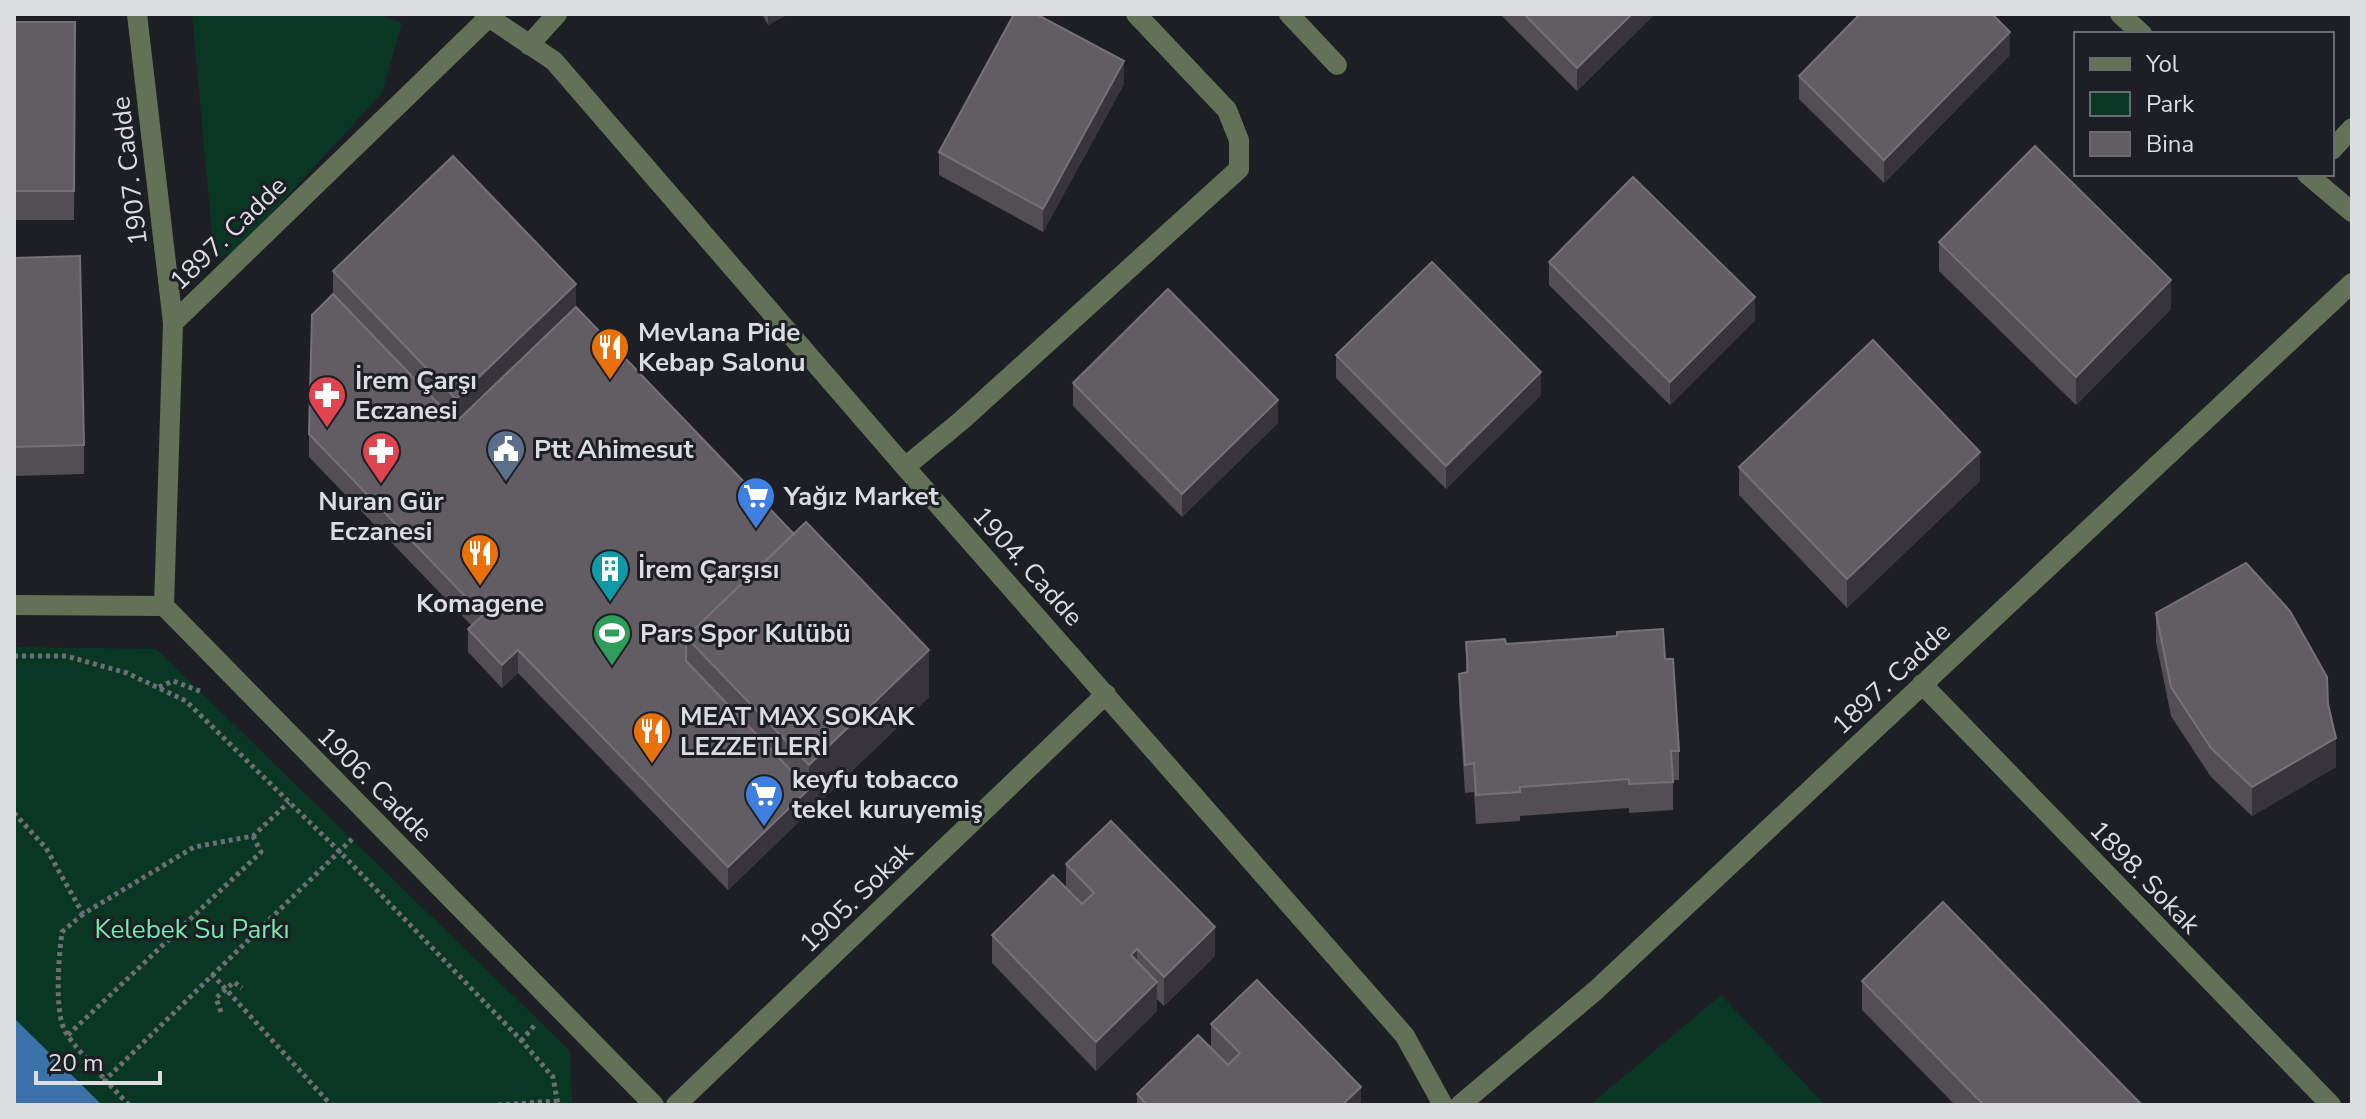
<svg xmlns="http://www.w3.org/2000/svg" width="2366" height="1119" viewBox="0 0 2366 1119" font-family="'Nunito Sans',sans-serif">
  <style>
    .green { fill: #0a3723 }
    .water { fill: #3a71a8 }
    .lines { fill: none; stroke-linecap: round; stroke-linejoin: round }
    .path { stroke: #6d6f74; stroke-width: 5; stroke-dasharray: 4 4; stroke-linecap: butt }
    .minor { stroke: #637256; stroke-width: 20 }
    .wall { fill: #534e54 }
    .shaded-wall { fill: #37353b }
    .building { fill: #625d63; stroke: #757177; stroke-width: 2 }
    .labels { text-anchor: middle; stroke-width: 6; stroke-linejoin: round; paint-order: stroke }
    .street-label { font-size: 26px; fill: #dcdde1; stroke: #1d1f25 }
    .poi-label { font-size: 26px; font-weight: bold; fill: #dcdde1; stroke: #1d1f25; text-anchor: start }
    .park-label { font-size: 26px; fill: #77eab1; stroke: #1d1f25 }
  </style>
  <rect width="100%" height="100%" fill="#1d1f25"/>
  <path class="green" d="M192,14H380L402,23L382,93L235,253L214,258Z
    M14,647L156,649L570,1051L572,1105H14Z
    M1721,995L1825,1105H1590Z"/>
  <path class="water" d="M14,1018L102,1105H14Z"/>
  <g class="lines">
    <path class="path" d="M14,656H66L127,673L186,701L339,851L519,1038L553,1077L558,1105
      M159,687L173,681L202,692
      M14,813L46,848L83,914L194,847L253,836L289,802
      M83,914L62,932C59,955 54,1011 65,1031C75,1048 92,1064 105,1080
      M212,974L331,1105
      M221,1012L216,998L234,982L242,988
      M68,1035L261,852L253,836
      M521,1041L535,1025
      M129,1105L105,1080L352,839
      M498,1105L558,1101"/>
    <path class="minor" d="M137,14L173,323
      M484,14L554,61L905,467L1405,1036L1443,1105
      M1289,14L1337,65
      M2120,14L2142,34
      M529,45L557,14
      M2332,150L2352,128
      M2307,174L2352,212
      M905,467L961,421L1239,169V140L1227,110L1136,14
      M14,605L164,606L654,1105
      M164,606L173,323L489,17
      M1922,684L2331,1105
      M676,1105L1106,694
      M1460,1105L1595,991L2352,283"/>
  </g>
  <path class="wall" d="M762,14H789L768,25Z
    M1500,14H1655L1577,91Z
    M14,22H75L74,220H14Z
    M2010,55L1884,183L1799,99V76Z
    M1124,84L1043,232L939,175V152Z
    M1939,242L2171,309L2076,405L1939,271Z
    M14,258L84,445V474L14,476Z
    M1549,262L1755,320L1670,405L1549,285Z
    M333,271L576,307L929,697L728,890L518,673L502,688L468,652V629L472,626L309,457V434L333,294Z
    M1336,355L1541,395L1446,489L1336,378Z
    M1073,383L1278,423L1182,517L1073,406Z
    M1739,467L1980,481L1847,608L1739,495Z
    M2156,613L2328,704L2336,767L2252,816L2211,777L2171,716L2156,642Z
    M1466,642L1506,644L1665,659L1679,751V780H1673V810L1629,813V808L1520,816V821L1476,824L1474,792L1465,793L1459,702V674L1466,673Z
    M1066,864L1215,956L1164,1006L1157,999V1011L1096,1071L992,963V935L1066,888Z
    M1862,981L2142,1105H1955L1862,1010Z
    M1211,1024L1361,1105H1137V1094L1211,1048Z"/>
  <path class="shaded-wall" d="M768,14H789L768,25Z
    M1632,14H1655L1577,91V68Z
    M2010,32V55L1884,183V160Z
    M1124,61V84L1043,232V209Z
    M2171,280V309L2076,405V377Z
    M576,284V330L456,445V399Z
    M1755,297V320L1670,405V382Z
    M1541,372V395L1446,489V466Z
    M1278,400V423L1182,517V494Z
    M1980,452V481L1847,608V579Z
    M518,650V673L502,688V665Z
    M929,650V697L728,890V867L809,789V765Z
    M2336,738V767L2252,816V787Z
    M1215,927V956L1164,1006V977Z
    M1137,949V978L1131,955Z
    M1157,982V1011L1096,1071V1042Z
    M1361,1087V1105H1342Z"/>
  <path class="building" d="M1014,14H1036L1124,61L1043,209L939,152Z
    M1524,14H1632L1577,68Z
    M1860,14H1992L2010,32L1884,160L1799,76Z
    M14,22H75L74,191H14Z
    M2035,146L2171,280L2076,377L1939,242Z
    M453,156L576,284L456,399L333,271Z
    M1633,177L1755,297L1670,382L1549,262Z
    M80,256L84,445L14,447V258Z
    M1432,262L1541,372L1446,466L1336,355Z
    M1168,289L1278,400L1182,494L1073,383Z
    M333,294L456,422L576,307L794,534L686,637V661L809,789L728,867L518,650L502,665L468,629L483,615L309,434L312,315Z
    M1873,340L1980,452L1847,579L1739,467Z
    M806,522L929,650L809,765L686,637Z
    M2246,563L2290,611L2327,677L2328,704L2336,738L2252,787L2211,748L2171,687L2156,613Z
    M1663,629L1665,659H1673L1679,751H1671L1673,782L1629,784V779L1520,787V792L1476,795L1474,763L1465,765L1459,674L1468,672L1466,642L1505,639L1506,644L1617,636V632Z
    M1111,821L1215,927L1164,977L1137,949L1131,955L1157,982L1096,1042L992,935L1053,875L1082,904L1094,893L1066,864Z
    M1943,902L2142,1105H1984L1862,981Z
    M1257,980L1361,1087L1342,1105H1147L1137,1094L1198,1035L1228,1065L1240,1053L1211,1024Z"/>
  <defs>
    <g id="restaurant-pin" transform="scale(2)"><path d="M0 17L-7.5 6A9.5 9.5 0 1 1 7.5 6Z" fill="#e8710a" stroke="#1d1f25"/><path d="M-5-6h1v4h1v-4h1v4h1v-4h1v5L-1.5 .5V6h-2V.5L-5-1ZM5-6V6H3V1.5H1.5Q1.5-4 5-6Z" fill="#fff"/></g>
    <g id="pharmacy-pin" transform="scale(2)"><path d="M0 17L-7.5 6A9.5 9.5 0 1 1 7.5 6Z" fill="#e0444e" stroke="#1d1f25"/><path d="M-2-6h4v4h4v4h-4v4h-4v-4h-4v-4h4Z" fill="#fff"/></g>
    <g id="civic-pin" transform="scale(2)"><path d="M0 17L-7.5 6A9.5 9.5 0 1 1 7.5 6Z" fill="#5c6f8a" stroke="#1d1f25"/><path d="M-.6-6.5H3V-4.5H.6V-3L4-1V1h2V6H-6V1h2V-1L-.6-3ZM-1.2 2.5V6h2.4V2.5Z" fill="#fff"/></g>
    <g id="supermarket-pin" transform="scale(2)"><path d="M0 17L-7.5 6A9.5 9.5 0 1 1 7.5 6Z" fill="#3f7fe0" stroke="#1d1f25"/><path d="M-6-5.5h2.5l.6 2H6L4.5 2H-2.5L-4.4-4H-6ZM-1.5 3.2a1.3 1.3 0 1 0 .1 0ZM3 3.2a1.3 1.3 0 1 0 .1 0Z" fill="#fff"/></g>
    <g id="building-pin" transform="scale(2)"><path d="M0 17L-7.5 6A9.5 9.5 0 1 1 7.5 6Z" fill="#0f9aa8" stroke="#1d1f25"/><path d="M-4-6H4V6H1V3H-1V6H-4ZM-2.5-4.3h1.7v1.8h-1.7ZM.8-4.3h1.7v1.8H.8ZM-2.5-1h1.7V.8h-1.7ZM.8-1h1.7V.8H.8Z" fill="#fff"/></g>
    <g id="stadium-pin" transform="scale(2)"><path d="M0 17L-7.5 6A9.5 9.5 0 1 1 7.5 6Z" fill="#2e9e5b" stroke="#1d1f25"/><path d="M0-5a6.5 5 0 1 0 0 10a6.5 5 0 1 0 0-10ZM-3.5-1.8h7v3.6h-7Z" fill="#fff"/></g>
  </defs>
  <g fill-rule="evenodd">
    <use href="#restaurant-pin" x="610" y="347"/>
    <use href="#pharmacy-pin" x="327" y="395"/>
    <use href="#civic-pin" x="506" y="449"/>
    <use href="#pharmacy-pin" x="381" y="451"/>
    <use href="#supermarket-pin" x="756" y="496"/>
    <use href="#restaurant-pin" x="480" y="553"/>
    <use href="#building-pin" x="610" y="569"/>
    <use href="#stadium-pin" x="612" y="633"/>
    <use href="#restaurant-pin" x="652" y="731"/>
    <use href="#supermarket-pin" x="764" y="794"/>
  </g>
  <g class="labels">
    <g class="street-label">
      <text transform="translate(129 171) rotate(-97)" y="9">1907. Cadde</text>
      <text transform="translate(228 233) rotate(-44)" y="9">1897. Cadde</text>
      <text transform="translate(1028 566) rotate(48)" y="9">1904. Cadde</text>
      <text transform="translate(1891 678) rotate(-43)" y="9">1897. Cadde</text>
      <text transform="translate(375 784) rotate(45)" y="9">1906. Cadde</text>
      <text transform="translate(2145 877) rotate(46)" y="9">1898. Sokak</text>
      <text transform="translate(856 897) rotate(-44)" y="9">1905. Sokak</text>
    </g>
    <g class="poi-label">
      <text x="638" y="341">Mevlana Pide<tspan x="638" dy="30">Kebap Salonu</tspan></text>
      <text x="355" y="389">İrem Çarşı<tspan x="355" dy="30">Eczanesi</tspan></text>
      <text x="534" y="458">Ptt Ahimesut</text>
      <text x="784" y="505">Yağız Market</text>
      <text x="381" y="510" text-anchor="middle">Nuran Gür<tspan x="381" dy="30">Eczanesi</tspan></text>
      <text x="638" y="578">İrem Çarşısı</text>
      <text x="480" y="612" text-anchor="middle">Komagene</text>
      <text x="640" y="642">Pars Spor Kulübü</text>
      <text x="680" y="725">MEAT MAX SOKAK<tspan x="680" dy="30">LEZZETLERİ</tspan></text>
      <text x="792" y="788">keyfu tobacco<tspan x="792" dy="30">tekel kuruyemiş</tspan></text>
    </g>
    <g class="park-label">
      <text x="192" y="938">Kelebek Su Parkı</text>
    </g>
  </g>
  <rect width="2366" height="1119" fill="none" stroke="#dcdde1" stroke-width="32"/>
  <rect x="2074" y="32" width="260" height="144" fill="#1d1f25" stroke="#696b70" stroke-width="2"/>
  <rect x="2090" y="58" width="40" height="12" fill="#637256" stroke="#696b70" stroke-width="2"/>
  <text x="2146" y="72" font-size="24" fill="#dcdde1">Yol</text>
  <rect x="2090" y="92" width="40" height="24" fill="#0a3723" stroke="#696b70" stroke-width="2"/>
  <text x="2146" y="112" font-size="24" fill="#dcdde1">Park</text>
  <rect x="2090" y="132" width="40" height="24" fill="#625d63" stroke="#696b70" stroke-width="2"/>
  <text x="2146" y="152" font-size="24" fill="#dcdde1">Bina</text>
  <path d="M36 1071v12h124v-12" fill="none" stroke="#dcdde1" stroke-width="4"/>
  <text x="48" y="1071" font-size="24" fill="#dcdde1" stroke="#1d1f25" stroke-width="6" paint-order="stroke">20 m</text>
</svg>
